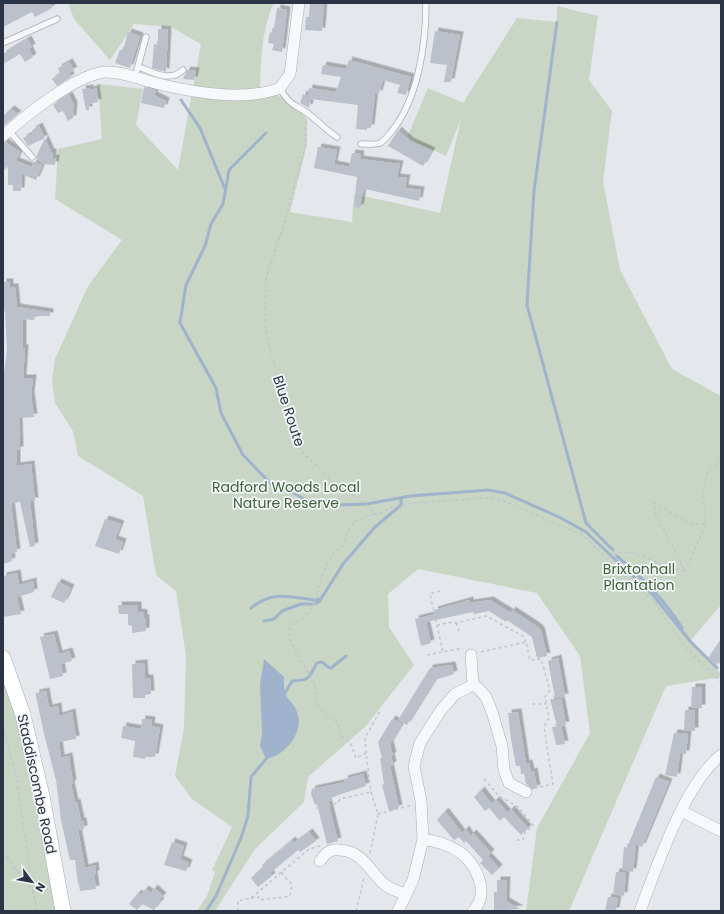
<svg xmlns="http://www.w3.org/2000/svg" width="724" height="914" viewBox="0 0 724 914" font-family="Poppins,sans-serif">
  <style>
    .green { fill: #c9d6c5 }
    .water { fill: #9fb4cc }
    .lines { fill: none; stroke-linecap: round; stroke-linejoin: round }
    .stream { stroke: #9fb4cc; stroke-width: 3 }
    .building { fill: #bbc0ca; filter: url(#shadow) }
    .lane-casing { stroke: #a9aeb7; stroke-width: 7 }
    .street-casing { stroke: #a9aeb7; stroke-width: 12 }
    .secondary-casing { stroke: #a9aeb7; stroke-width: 16 }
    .path { stroke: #c2c5cb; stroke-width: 1.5; stroke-dasharray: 3 3; stroke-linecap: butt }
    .lane { stroke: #f7f8fa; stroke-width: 5.5 }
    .street { stroke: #f7f8fa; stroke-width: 11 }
    .secondary { stroke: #fff; stroke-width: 15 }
    .labels { text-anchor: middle; stroke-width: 3.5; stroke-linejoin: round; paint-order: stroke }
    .street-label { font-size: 14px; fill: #2b3445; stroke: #f4f6f9 }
    .park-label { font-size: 14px; fill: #3f6138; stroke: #f4f6f9 }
  </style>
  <defs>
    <filter id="shadow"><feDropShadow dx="3.5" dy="-3.5" stdDeviation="0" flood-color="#0004"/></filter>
  </defs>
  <rect width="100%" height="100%" fill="#e4e7ec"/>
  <path class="green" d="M68,3H274C261,30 261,62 260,91L286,98L297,106L307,119V145L290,212L352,222L354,194L440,213L461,119L446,156L412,140L408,135L428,88L464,103L466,98L517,18L557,22V6L598,16L589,80L612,111L603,181L620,270L672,369L721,396V605L690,641L721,674V677L666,686L569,911H526L537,828L590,733L580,656L537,593L418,569L388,594L389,627L414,665L366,726L308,777L304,802L255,849L215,911H197L207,896L215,872L212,870L232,827L192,799L175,776L184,728L186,656L176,591L156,575L143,496L78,456L73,431L55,403L52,380L55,359L88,286L122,240L55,199L58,149L102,139L98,84L143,89L136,125L178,170L201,44L171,27L134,24L110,60L74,19Z
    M3,645L58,911H3Z"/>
  <path class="water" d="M264,659L284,677C284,682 284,689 285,693C288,700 295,705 297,712C305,732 285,756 266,759L260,746L262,734L260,685Z"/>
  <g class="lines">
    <path class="stream" d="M557,22L534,191L527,305L586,523L613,550
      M181,100L200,128L225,189
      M266,133L229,170L223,204L211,224L205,246L186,285L180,323L216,388L221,413L243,455L275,488H285L311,503L332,501L338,505L367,504L410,496L488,490L505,493L561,518L586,532L653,595L690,641
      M617,556C642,578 664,599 682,628
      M251,608C273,590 289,597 315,600L321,599
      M264,621L274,619L282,611L301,604H314L319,602L343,564L375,527L401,505V498
      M689,640L717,668
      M285,693L292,681C311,680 308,678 317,663L322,662L328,667L331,668L346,656
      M206,911L216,896L241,838L248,816L251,777L266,759"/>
  </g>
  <path class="building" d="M3,3H50L52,8L35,17L32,12L3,27Z
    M310,3H324L322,31L305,30L306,17H309Z
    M277,8L287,10L282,52L272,50L274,44L268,43L270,32L272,33V28H274Z
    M158,29L168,30L166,72L152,68L154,44L158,45Z
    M435,31L460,35L451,82H444L447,65L430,63Z
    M128,32L140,36L130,68L115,63L120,50L123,51Z
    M28,39L32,47L29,49L33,57L25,62L20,54L3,64V54Z
    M349,60L411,77L406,95L397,93L400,85L383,80L379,94L375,93L371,128H367V130L356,129L358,105L311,99L309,108L300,103L303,94L308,96L309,88L336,92L341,77L321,74L323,65L346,69Z
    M69,62L74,70L69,73L71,77L57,86L52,79L60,73L58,68Z
    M187,70L196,71L194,80L183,79Z
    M144,87L156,90L154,95L166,101L164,108L141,103Z
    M90,88V90L96,88L98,102L89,104V110H86L82,89Z
    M69,95L74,105L73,118L68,121L63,111L58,113L53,105Z
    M11,109L18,114L5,125L3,122V116Z
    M39,126L51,152H53V158H56L55,165L42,164L36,157L45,138L28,146L23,138L34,133L32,130Z
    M398,130L410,141L432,151L423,166L388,146Z
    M5,142L20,152L16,161L32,167L34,161L42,166L36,180L22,174L21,191H13V185H8V165L3,172V143Z
    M318,147L337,150L334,164L349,167L352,153L361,154L360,159L400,164L397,177L407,178L405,188L421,190L419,201L365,189L363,192L360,208L354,207L357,177L314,168Z
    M3,282H10V287H15L17,307L50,312V316H35L34,320L23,319V348H25L23,378H33L31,395L34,417L19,418L20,450H17V466L31,464L35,501H30L35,546L30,547L20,502L11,503L17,552L11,553L12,561L3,564V379L7,351L5,311L3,312Z
    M105,519L121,524L115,539L123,542L119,554L95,546Z
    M17,573L19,585L33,581L34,592L17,597L21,614L3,617V576Z
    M58,582L71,588L64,603L51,597Z
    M470,600V603L490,600L511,613L512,610L535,625L541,630L547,656L537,658L532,637L507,620L506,622L489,611L474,614L473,612L426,622L431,643L421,646L415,619L435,614L434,610Z
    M118,605H138V612L144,613V618H146V631L132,633V626L128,625V614H119Z
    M54,634L59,654L69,651L72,661L61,664L63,676L50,679L40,637Z
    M721,639V664L718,663L716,666L708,658Z
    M558,658L565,697L555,698L548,661Z
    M144,663L145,678H150L151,694H145V698H133L132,664Z
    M452,665L454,674L435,680L407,725L398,720L430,668Z
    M692,687H702V708H691Z
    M46,691L49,708L58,706L59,716L72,712L76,739L59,742L61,758L69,756L73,783L71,784L75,803L77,802L81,821H83L84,829L78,830L85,868L95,865L96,874H94L96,889L80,891L79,884H78L75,860H70L61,820L56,780L45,738L36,697V693Z
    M550,699H561L566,725L557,726Z
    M685,710H695V731H684Z
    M518,712L526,764L529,763L531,772L534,771L537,788L533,789L534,791L526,784L524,774H521L520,766H516L511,739L508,713Z
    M142,719L152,720L151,726L160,728L155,757H145V759L133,757L135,741L121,738L123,726L141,729Z
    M392,719L402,724L390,744L393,756H391L393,765L390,766L399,808L389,811L382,785L384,784L380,758H382L378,742Z
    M561,726L565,744L556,745L552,727Z
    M674,733L688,734L686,754H680L677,777L665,775Z
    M363,774L366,786L332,797V800L328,801L338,841L327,844L317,804L315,805L311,794L312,789L345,782L344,779Z
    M656,777L669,782L642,847L636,844L633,872L622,870L624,847L627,848Z
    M481,790L492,804L496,800L508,813L511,809L528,828L521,835L504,817L500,821L489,808L485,811L474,797Z
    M445,811L462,833L466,829L470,836L473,833L491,853L488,856L499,868L492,875L480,863L483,860L466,841L464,843L459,837L454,840L437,820Z
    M309,832L316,841L300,852L298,850L270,873L272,876L258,887L251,878L263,867L262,865L292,840L294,843Z
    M172,842L184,846L180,859L189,863L186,871L164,865Z
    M616,872L626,873L624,896L613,894Z
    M497,880H507L506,901L520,909L494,911V892H497Z
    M154,888L163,896L159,900L161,901L154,910L142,904L137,910L129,904L138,893L141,895L145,889L151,893Z
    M608,897L618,898L616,911H605Z"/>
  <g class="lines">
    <g class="lane-casing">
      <path id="lane" d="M3,43L57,19
        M139,67C153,72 169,83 183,70
        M137,70L146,37
        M280,88C291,108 295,103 310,115C319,122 327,131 337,137
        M9,131L32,157
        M361,144C367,144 375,145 380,143C384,141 388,136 391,132C418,100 426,44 426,3"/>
    </g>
    <g class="street-casing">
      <path id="street" d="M3,136C25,116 75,75 105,72C122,71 139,79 155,83C191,92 245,102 280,88L290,74L299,3
        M471,655L473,685L478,688L486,697L492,712L502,746L504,770L509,783L526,792
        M681,811L721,831
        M423,839C435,841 447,844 458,851C476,862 491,894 473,911
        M320,861C326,853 329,849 340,850C362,851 369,870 383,883C389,889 397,891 405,894
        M398,911L413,880L423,839L421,801L414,766L420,743L441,710L449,701L455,694L473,685
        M640,911C657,866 684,785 721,755"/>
    </g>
    <g class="secondary-casing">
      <path id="secondary" d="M3,658L23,715L42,796L63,911"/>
    </g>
    <path class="path" d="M306,121L305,147L284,224L266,278L265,325L269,346L300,450L333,482L367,504L374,514H379L391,507L413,503L486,498L500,499L584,536L620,572L654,601L685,647L721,682
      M608,558C625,545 643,557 660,564C668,567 677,569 685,571L656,515L654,503L693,525L706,524L703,492L707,473L721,460
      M685,571L706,524
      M440,591L430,594L443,652
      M456,623L459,631
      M437,625L453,622L456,623L486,616L523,636L526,642
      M481,652L526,642L530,660L541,659L550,690L545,697L549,718L544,727L553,784L535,788
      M427,655L463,648
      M532,704H546
      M3,728L16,775L33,892
      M366,753L365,738L381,709
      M484,779L499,796L518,807L533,825L524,834L523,840H516
      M316,808L338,803L340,799L371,792
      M378,814L409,806L411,809
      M3,852L33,892L38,911
      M370,853L378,814L371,792L366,753L356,758L350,742L342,736L338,723L333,718L328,717L318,705L316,696L315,684L289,639V630L293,623L304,618L314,604L322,575L332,555L344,544L346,533L356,521L374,514
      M251,898L259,897L260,900C271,898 280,898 290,896L292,885L281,872
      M238,911V901L251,898L309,849L320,846
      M356,911L364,878"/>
    <use href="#lane" class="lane"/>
    <use href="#street" class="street"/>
    <use href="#secondary" class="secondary"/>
  </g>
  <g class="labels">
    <g class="street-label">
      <text transform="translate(289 411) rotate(72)" y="5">Blue Route</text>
      <text transform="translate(37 784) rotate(78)" y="5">Staddiscombe Road</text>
    </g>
    <g class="park-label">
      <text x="286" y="492">Radford Woods Local<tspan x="286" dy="16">Nature Reserve</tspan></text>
      <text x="639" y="574">Brixtonhall<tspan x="639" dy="16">Plantation</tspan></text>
    </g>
  </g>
  <rect width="724" height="914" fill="none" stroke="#2b3445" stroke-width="8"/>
  <g transform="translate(32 882) rotate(122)" stroke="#f4f6f9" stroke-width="3" paint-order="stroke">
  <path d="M0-3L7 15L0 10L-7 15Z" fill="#2b3445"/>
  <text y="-6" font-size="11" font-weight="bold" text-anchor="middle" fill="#2b3445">N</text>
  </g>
</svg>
